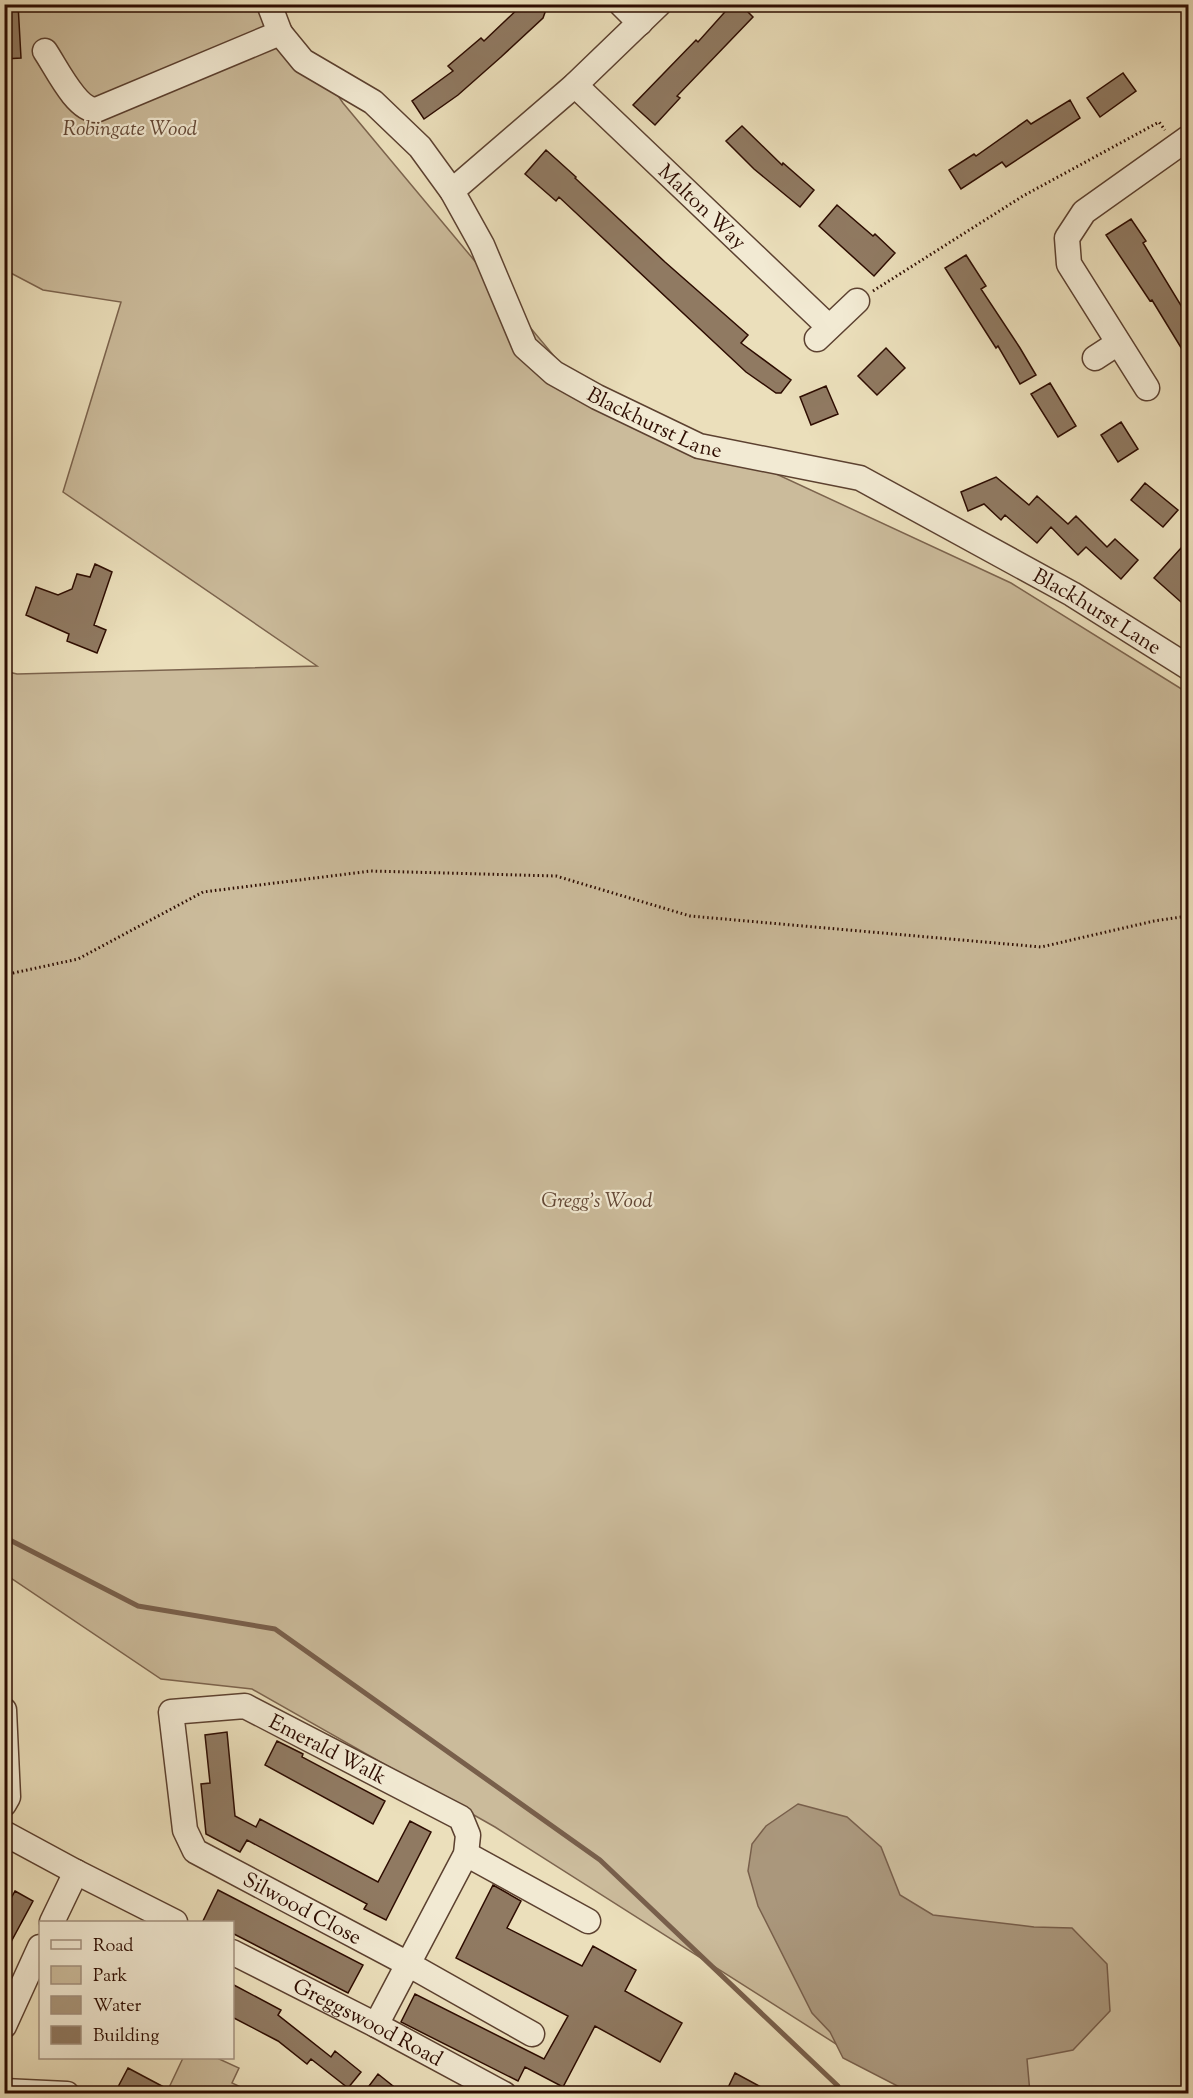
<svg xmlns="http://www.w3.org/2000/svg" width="1193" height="2098" viewBox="0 0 1193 2098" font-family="'Sorts Mill Goudy',serif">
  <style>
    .green { fill: #cbbb9b; stroke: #7c644e; stroke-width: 1.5 }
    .water { fill: #aa977c; stroke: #785f4b; stroke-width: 1.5 }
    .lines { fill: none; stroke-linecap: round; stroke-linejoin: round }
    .stream { stroke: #785f4b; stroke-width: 5 }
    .building { fill: #907a62; stroke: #2d0c01; stroke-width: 1.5 }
    .minor-casing { stroke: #5c4130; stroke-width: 27 }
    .path { stroke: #2d0c01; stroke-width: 3; stroke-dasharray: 1.5 3; stroke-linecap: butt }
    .minor { stroke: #f2ead3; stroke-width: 24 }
    .labels { text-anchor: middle; stroke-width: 4.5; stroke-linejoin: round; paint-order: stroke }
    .park-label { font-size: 21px; font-style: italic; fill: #644937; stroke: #f2ead3 }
    .street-label { font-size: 21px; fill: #2d0c01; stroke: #f2ead3 }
  </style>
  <rect width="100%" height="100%" fill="#ebdfbb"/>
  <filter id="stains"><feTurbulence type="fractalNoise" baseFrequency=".00333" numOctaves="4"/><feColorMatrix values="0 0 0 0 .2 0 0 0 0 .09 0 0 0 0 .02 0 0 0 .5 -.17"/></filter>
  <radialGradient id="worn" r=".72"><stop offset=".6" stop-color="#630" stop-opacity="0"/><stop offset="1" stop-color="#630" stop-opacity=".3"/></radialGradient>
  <path class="green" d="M276,4L343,103L574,380L1011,583L1188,693V2093H913L495,1827L252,1689L161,1679L5,1574L4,671L17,674L317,666L63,492L121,302L43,290L5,270V5Z
    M183,2058H217L239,2068L232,2083L253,2093L166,2094Z"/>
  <path class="water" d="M798,1804L847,1817L881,1847L900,1895L933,1915L1034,1927L1072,1928L1107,1964L1110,2011L1073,2050L1027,2059L1030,2093H911L843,2058L830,2032L812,2013L758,1906L748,1871L752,1844L766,1826Z"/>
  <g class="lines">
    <path class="stream" d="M4,1537L138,1606L275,1629L600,1860L838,2086"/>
  </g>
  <path class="building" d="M4,4H18L21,58L4,59Z
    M523,4H548L543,18L501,57L458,95L424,119L412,101L453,71L448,66L481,38L484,41Z
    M732,4H740L753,17L677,96L680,98L655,125L633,105L696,40L698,42Z
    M1123,73L1136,91L1100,117L1087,98Z
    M1070,100L1080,118L1006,167L1002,162L961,189L949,170L974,154L976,156L1027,120L1031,124Z
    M742,126L782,165L783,163L814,190L800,207L754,169L726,141Z
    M546,150L576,177L575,178L665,262L748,335L741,343L791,380L781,393H776L746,372L559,197L556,201L525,174Z
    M837,205L873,236L875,234L895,253L874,276L819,226Z
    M1131,219L1146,241L1143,243L1188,317V359L1152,300L1150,301L1106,235Z
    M966,255L986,286L981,289L1020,348L1036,375L1020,384L998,346L996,348L945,268Z
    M886,348L905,368L877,395L858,376Z
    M1050,383L1076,426L1058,437L1031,394Z
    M826,386L838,414L811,425L800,397Z
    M1121,422L1138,449L1118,462L1101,435Z
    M996,477L1029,505L1037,496L1068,524L1076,516L1107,547L1115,539L1138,560L1121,579L1086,547L1078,555L1051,527L1037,543L1005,515L1001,520L984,504L968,511L961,492Z
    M1145,483L1178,510L1163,527L1131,500Z
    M1181,548L1188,555V593L1181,602L1154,578Z
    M95,564L112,572L94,625L106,630L97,653L67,641L69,634L26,615L36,587L58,595L72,589L77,574L90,577Z
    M227,1732L235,1816L256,1827L260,1819L378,1882L410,1821L431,1832L386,1920L364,1909L367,1904L247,1840L240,1852L206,1834L201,1784L210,1783L205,1735Z
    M277,1741L303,1754L302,1757L385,1801L373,1824L265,1765Z
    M493,1885L521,1901L507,1928L582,1966L593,1946L636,1970L625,1991L682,2023L660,2062L595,2026L563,2087L525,2067L518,2081L401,2022L415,1994L544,2059L568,2016L456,1958Z
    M218,1890L363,1965L348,1993L232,1933V1923H202Z
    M15,1891L33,1901L4,1955V1911Z
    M232,1984L281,2010L278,2015L331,2057L335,2051L361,2072L348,2088L311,2059L307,2064L278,2041L232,2017Z
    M128,2068L143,2076L177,2094H130L118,2087Z
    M735,2073L774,2094H725Z
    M378,2074L403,2094H363Z"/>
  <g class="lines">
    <g class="minor-casing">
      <g id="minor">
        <path id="s1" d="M269,4L280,33L303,61L373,102L420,147L452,191L482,245L525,347L554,373L597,397L699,446L860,478L1072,594L1188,667"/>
        <path d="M621,4L640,23"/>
        <path d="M45,51C56,67 76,110 96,110L280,33"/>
        <path id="s2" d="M575,85L829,327"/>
        <path d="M452,191L575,85L659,4"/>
        <path d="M817,339L857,301"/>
        <path d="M1095,358L1118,343"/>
        <path d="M1147,388L1069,264L1067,238L1084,212L1188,138"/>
        <path d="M4,1710L8,1797L4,1804"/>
        <path d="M4,1833L76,1872L175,1922"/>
        <path d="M466,1854L588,1921"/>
        <path d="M52,1922L76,1872"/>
        <path id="s3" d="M232,1952L376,2025L504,2094"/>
        <path id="s4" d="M376,2025L466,1854L468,1835L461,1818L245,1706L171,1712L185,1830L195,1851L408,1964L532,2034"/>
        <path d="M4,2026L40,1947"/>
        <path d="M4,2091L67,2094"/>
      </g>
    </g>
    <path class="path" d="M873,291L1023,196L1159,122L1165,130
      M4,975L78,959L203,892L371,871L556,876L690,916L1041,947L1154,921L1188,916"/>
    <use href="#minor" class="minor"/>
  </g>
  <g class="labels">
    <g class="park-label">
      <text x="130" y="135">Robingate Wood</text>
      <text x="597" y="1207">Gregg's Wood</text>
    </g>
    <g class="street-label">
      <text dy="7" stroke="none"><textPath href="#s2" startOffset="176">Malton Way</textPath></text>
      <text dy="7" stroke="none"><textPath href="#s1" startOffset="592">Blackhurst Lane</textPath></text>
      <text dy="7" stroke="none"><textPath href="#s1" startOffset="1078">Blackhurst Lane</textPath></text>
      <text transform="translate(328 1749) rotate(27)" y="7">Emerald Walk</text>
      <text dy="7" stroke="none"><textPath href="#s4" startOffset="812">Silwood Close</textPath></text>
      <text dy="7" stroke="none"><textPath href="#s3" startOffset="153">Greggswood Road</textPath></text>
    </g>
  </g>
  <rect width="1193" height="2098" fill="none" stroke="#ebdfbb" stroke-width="24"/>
  <rect x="6" y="6" width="1181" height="2086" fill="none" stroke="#2d0c01" stroke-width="3"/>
  <rect x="12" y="12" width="1169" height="2074" fill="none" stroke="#2d0c01" stroke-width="1.5"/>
  <rect x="39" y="1921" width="195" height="138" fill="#f2ead3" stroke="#a3917f" stroke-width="1.5"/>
  <rect x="51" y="1940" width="30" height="9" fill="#f2ead3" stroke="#a3917f" stroke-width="1.5"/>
  <text x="93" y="1951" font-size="18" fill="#2d0c01">Road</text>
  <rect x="51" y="1966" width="30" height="18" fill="#cbbb9b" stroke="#a3917f" stroke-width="1.5"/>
  <text x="93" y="1981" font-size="18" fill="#2d0c01">Park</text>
  <rect x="51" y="1996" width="30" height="18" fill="#aa977c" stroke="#a3917f" stroke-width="1.5"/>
  <text x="93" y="2011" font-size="18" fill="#2d0c01">Water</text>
  <rect x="51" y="2026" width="30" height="18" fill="#907a62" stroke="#a3917f" stroke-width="1.5"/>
  <text x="93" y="2041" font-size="18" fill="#2d0c01">Building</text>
  <rect width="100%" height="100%" filter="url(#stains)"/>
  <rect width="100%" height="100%" fill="url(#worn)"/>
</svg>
